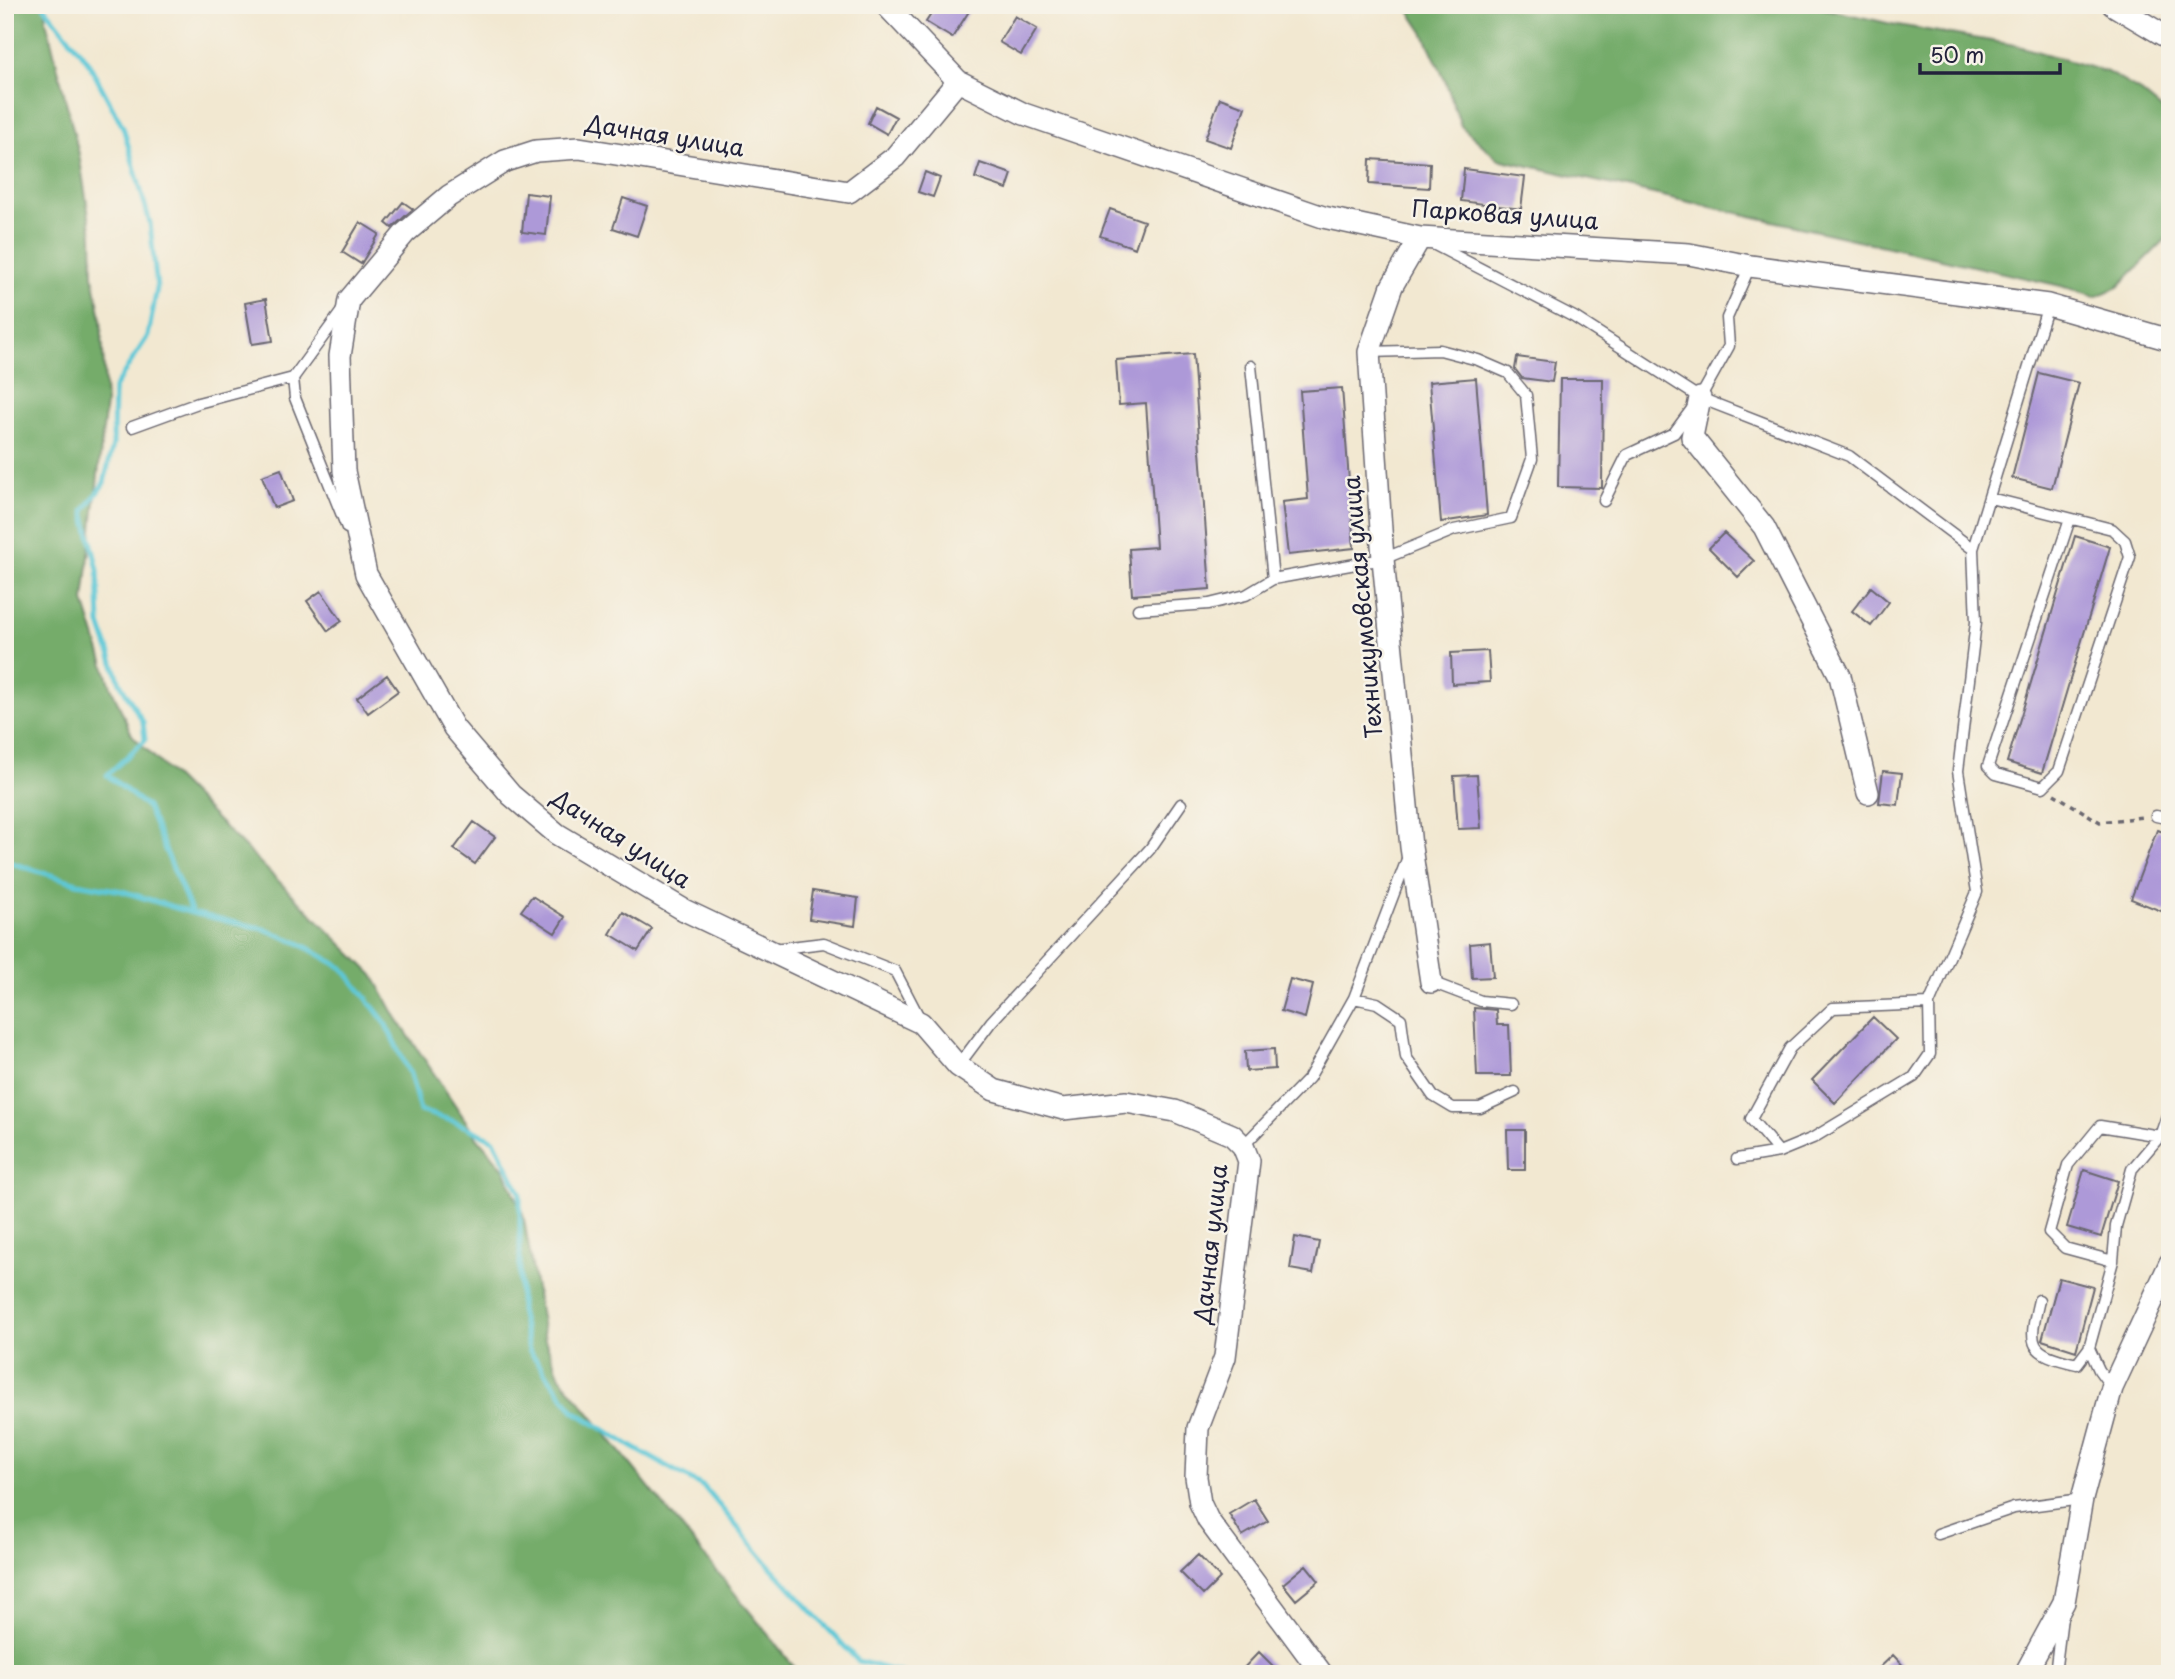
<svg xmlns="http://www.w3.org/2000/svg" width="2175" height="1679" viewBox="0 0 2175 1679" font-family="'Playpen Sans',sans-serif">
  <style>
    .forest { fill: #75ac6a; stroke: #4c6752; stroke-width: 2 }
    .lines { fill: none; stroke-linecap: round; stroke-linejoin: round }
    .stream { stroke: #5dc8d7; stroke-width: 5 }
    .building { fill: #ad99d8 }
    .service-casing { stroke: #6b6770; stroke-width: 13 }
    .minor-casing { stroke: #6b6770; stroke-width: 24 }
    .path { stroke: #6b6770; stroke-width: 3.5; stroke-dasharray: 5 5; stroke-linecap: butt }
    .service { stroke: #fff; stroke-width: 10 }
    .minor { stroke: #fff; stroke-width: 21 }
    .labels { text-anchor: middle; stroke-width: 5; stroke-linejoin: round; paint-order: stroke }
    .street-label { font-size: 23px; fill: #22223b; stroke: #f7f3e8 }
  </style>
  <rect width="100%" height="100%" fill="#f7f3e8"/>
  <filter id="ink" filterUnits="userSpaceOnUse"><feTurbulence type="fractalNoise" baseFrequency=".0143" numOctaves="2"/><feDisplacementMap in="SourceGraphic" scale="14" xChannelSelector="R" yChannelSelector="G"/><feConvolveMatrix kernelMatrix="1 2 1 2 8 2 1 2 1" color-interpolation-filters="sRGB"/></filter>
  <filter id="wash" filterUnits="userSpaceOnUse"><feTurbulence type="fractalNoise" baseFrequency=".00686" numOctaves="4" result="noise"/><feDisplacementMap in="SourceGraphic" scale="28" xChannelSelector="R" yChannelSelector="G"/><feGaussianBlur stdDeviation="1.57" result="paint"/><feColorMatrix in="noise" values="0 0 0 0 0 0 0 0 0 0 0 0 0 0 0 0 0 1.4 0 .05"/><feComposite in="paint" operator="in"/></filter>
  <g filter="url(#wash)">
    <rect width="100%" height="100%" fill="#f2e8d1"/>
    <path class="forest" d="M5,5H46V20L79,154L92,235L93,276L101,318L106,403L84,601L111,687L132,735L373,975L396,1017L476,1136L504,1169L523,1214L545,1340L560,1377L800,1674H5Z
      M1405,5H1809L1892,24L2015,45L2107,72L2140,91L2170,116V235L2118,287L2095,297L2061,286L1498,159L1461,126L1445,80L1423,32Z"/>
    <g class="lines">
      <path class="stream" d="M43,5L88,62L123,127L150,223L157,288L148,336L114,388L113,445L104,483L84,511L98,570L100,624L120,683L143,722L145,740L107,775L147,807L192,913L264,929L299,943L343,968L384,1021L410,1074L420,1111L453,1121L494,1140L520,1192V1310L529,1350L574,1411L634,1448L704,1487L768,1564L858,1661L906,1674
        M5,861L77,883L122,891L192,913"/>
    </g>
    <g id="blocks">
      <path class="building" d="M937,5H973L952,38L926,22Z
        M1015,16L1037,29L1021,55L999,42Z
        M1220,98L1245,107L1231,148L1205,139Z
        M876,106L896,117L887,134L868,123Z
        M1370,159L1430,163L1429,188L1369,184Z
        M980,163L1012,174L1007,189L975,178Z
        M1464,169L1525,177L1521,209L1461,201Z
        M925,172L940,178L933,197L918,192Z
        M526,193L550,196L546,235L522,232Z
        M623,198L647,206L637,236L613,228Z
        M403,202L413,209L392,228L386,223Z
        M1110,209L1144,221L1135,248L1100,236Z
        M360,222L379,234L361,264L342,252Z
        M266,299L273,341L252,344L245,303Z
        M1193,354L1210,589L1132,595L1129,549L1156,547L1146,403L1119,405L1116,360Z
        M1517,357L1555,362L1552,382L1522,378L1515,369Z
        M2039,373L2079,383L2052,488L2012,478Z
        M1476,378L1487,515L1441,522L1429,382Z
        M1560,379H1603L1602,488L1558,487Z
        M1342,388L1354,548L1288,555L1282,502L1308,499L1300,391Z
        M281,469L293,501L274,508L262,476Z
        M1724,533L1754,561L1738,577L1709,548Z
        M2075,536L2110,547L2042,773L2007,762Z
        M1871,587L1889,602L1871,626L1852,611Z
        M321,591L342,621L328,631L307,601Z
        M1488,651L1490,682L1452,684L1451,653Z
        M387,675L398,691L368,713L357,698Z
        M1883,771L1902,773L1898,805L1879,803Z
        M1477,775L1481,828L1458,829L1454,776Z
        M474,822L495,837L475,864L454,849Z
        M2157,830L2170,834V902L2166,913L2131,899Z
        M813,891L858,898L855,926L809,919Z
        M532,896L565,917L555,933L521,911Z
        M623,912L652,929L638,951L610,934Z
        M1490,942L1493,977L1472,978L1470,944Z
        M1290,979L1313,985L1305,1018L1281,1011Z
        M1474,1008L1496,1010L1497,1025H1509L1511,1076H1477Z
        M1873,1017L1896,1039L1835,1103L1812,1080Z
        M1274,1049L1275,1069L1246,1071L1245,1051Z
        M1507,1130H1525V1170H1508Z
        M2084,1170L2118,1181L2101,1237L2067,1227Z
        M1295,1237L1319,1242L1313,1273L1290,1269Z
        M2059,1278L2093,1287L2076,1351L2042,1340Z
        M1254,1499L1268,1521L1242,1536L1229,1514Z
        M1198,1555L1220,1578L1203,1595L1180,1572Z
        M1306,1565L1319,1581L1296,1600L1283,1584Z
        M1259,1652L1281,1674H1238Z
        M1893,1655L1911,1674H1873Z"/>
    </g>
  </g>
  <g filter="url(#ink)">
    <use href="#blocks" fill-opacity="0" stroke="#6b6770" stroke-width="2"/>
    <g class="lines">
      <g class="service-casing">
        <path id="service" d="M1433,244L1574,317L1700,398L1849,456L1973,549
          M344,308L293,378L295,398L347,528
          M1251,366L1273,579
          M132,427L198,403L293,378
          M1990,498L2112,529L2125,541L2130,557L2059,771L2043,787L1996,774L1988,766L2070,519
          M1604,501L1627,455L1674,433L1700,398L1729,346L1727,318L1750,266
          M1138,609L1209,604L1246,595L1273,579L1383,559L1454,530L1511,518L1532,459L1526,395L1508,373L1478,360L1440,350L1369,352
          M2156,816L2170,819
          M773,949L824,943L895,971L921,1021
          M1431,982L1481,1001L1511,1004
          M1354,998L1377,1003L1401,1019L1406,1057L1433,1096L1453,1108H1480L1515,1092
          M958,1066L991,1022L1150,849L1181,804
          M1243,1146L1309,1078L1354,998L1409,854
          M1779,1152L1751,1119L1790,1048L1833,1008L1929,1004
          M1737,1159L1779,1152L1813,1138L1914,1077L1930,1054L1929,1004L1977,892L1958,771L1976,622L1973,549L2048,305
          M2113,1261L2065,1248L2049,1232L2068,1165L2100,1126L2160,1136
          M2039,1300C2028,1346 2028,1353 2077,1364L2089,1348
          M2112,1388L2099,1370L2089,1348L2113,1261L2116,1226L2132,1169L2160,1136L2170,1107
          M1938,1534L2014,1508L2082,1499
          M2055,1674L2062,1617"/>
      </g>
      <g class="minor-casing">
        <path id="minor" d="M886,5L958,81L1024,114L1323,217L1420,238L1689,254L1750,266L2048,305L2170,340
          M2113,5L2170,39
          M958,81L895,157L849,192L579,148L536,151L505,161L449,196L405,233L349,300L340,356L344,471L366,574L454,728L511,795L557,834L684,910L921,1023L958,1066L994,1090L1063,1109L1126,1102L1175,1111L1232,1135L1243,1146L1249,1161L1225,1357L1198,1428L1196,1477L1200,1503L1208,1520L1322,1674
          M1420,238L1392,286L1369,352L1383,559L1411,847L1431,982
          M1700,398L1692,437L1764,527L1840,676L1868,793
          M2025,1674L2064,1602L2082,1499L2112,1388L2170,1263"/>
      </g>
      <path class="path" d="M2054,794L2100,822L2143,817"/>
      <use href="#service" class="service"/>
      <use href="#minor" class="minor"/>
    </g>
  </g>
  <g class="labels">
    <g class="street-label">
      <text transform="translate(665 136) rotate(9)" y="8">Дачная улица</text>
      <text transform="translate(1505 215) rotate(4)" y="8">Парковая улица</text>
      <text transform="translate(1363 607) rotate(-95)" y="8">Техникумовская улица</text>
      <text transform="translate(621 839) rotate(33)" y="8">Дачная улица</text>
      <text transform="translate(1211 1244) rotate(-84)" y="8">Дачная улица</text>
    </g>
  </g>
  <rect width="2175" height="1679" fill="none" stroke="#f7f3e8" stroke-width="28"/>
  <path d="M1920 63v10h140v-10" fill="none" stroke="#22223b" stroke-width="3.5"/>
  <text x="1930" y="63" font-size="21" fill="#22223b" stroke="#f7f3e8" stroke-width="5" paint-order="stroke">50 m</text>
</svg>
